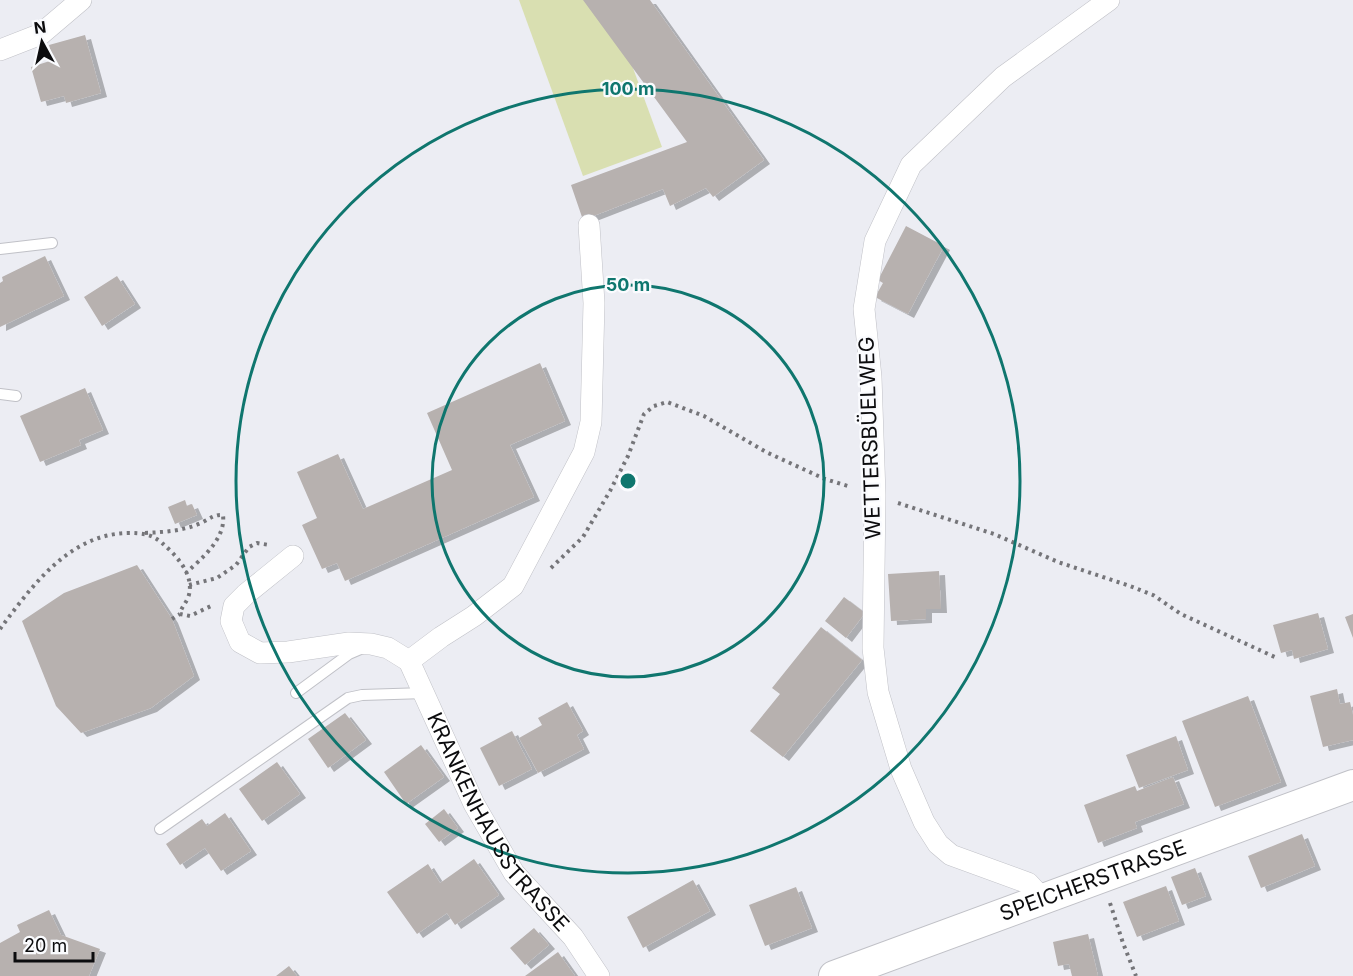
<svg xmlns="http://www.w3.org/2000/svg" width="1353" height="976" viewBox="0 0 1353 976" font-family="Inter,sans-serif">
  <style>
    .green { fill: #d9dfb1 }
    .building { fill: #b7b1af; filter: url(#shadow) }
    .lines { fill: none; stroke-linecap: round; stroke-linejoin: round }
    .lane-casing { stroke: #c0c1c7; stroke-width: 12 }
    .street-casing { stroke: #c0c1c7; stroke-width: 22 }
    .secondary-casing { stroke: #c0c1c7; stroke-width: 32 }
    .path { stroke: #757579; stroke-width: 4; stroke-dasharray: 3 4.5; stroke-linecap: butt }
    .lane { stroke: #fff; stroke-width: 10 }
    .street { stroke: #fff; stroke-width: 21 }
    .secondary { stroke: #fff; stroke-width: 30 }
    .ring { fill: none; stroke: #0f766e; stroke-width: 3 }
    .labels { text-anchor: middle; stroke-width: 4.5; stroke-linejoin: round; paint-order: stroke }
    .street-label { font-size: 21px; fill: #0c0c0e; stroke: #fafbfe }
    .centre { fill: #0f766e; stroke: #fafbfe; stroke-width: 3 }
    .ring-label { font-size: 18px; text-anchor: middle; font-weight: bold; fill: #0f766e; stroke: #fafbfe; stroke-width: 4.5; stroke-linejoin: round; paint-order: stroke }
  </style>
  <defs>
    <filter id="shadow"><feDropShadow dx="6" dy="4" stdDeviation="0" flood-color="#0004"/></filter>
  </defs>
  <rect width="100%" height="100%" fill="#ecedf3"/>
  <path class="green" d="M519,0H608L662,147L583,176Z"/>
  <path class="building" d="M583,0H650L764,160L713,197L706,188L670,206L663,189L583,220L571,185L687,142Z
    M85,35L101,93L66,103L64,96L41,102L31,67L53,60L49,45Z
    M906,226L944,246L908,314L875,297L883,283L878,280Z
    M45,256L64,296L0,327V283L3,281L2,277Z
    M117,276L135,304L102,326L84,297Z
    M540,363L565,421L510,445L534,497L345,581L337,563L322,569L302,525L317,518L297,472L338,454L363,509L452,470L427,413Z
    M85,388L103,430L79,440L81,445L40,462L20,416Z
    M185,500L187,506L192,504L197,515L175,524L168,507Z
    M137,565L172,619L194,676L151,708L81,733L56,706L22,621L64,593Z
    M939,571L941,609H926V619L891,621L888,574Z
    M844,597L865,613L846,638L825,621Z
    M1318,613L1328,649L1294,659L1292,650L1281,653L1273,625Z
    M1353,614V638L1345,617Z
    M821,627L862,660L783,757L750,731L780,694L772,688Z
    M1337,689L1340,704L1350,702L1353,715V740L1323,747L1310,696Z
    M1248,696L1281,782L1215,807L1182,721Z
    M567,702L583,731L577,735L584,749L538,773L519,738L542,725L538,718Z
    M345,713L366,740L328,768L308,739Z
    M512,731L532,769L499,786L480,748Z
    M1176,736L1188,770L1139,788L1126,755Z
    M421,745L444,777L406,804L384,772Z
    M277,762L300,794L262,821L239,789Z
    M1173,777L1184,804L1135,822L1137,828L1098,843L1084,805L1135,786L1137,791Z
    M444,809L458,828L439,842L425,824Z
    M225,813L251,851L221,871L205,848L180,865L166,844L202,819L207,826Z
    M1302,834L1315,866L1261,888L1248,856Z
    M474,859L499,895L455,925L447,913L417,934L387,892L428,864L440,883Z
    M1195,868L1206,896L1182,905L1171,877Z
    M693,880L710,911L643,948L627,917Z
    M1166,886L1179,921L1137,937L1123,902Z
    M796,887L812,928L765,946L749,905Z
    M49,910L61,935L100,949L89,976H0V943L20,932L17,925Z
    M534,928L549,945L525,965L510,948Z
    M1088,934L1098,976H1072L1069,964L1058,966L1053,942Z
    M558,952L575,976H525Z
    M289,966L297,976H276Z"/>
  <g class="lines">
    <g class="lane-casing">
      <path id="lane" d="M0,249L52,243
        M0,394L16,396
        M296,693L349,654L363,648
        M160,829L348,698L362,695L425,693"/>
    </g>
    <g class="street-casing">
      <g id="street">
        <path d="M0,50L41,34L81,0"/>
        <path id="s1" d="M589,225L594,303L591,422L584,452L513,586L474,616L441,637L409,661L474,804L514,873L573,937L599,976"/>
        <path d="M293,556L246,594L234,606L231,621L240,642L260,653L288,652L349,643L371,644L388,648L409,661"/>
        <path d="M1044,900L1028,883L951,855L938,844L924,822L901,769L878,692L873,648L875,495L871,377L864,309L875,241L911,165L1003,77L1109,0"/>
      </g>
    </g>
    <g class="secondary-casing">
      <g id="secondary">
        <path id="s2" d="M834,976L1353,785"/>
      </g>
    </g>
    <path class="path" d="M898,503L994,534L1058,562L1130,586L1153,595L1181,614L1277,658
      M145,533C165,532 183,531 201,523C209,519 215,514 223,515C226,539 201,559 186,573
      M551,568L583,537L610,491L628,456L644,414L654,406L667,402L704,416L766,452L825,479L851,487
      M189,585L217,578L236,565L249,547L257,543L269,545
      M172,619L180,614
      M0,629C32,586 69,534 128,533C142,533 152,534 162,543C177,556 196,576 188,598C185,604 181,608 180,614L190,616L211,606
      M1110,903L1123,943L1136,976"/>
    <use href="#lane" class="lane"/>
    <use href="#street" class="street"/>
    <use href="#secondary" class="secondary"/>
  </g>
  <g class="ring">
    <circle cx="628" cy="481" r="196"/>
    <circle cx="628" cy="481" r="392"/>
  </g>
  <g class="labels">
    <g class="street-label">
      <text transform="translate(870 438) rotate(-92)" y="7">WETTERSBÜELWEG</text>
      <text dy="7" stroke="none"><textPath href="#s1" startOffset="693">KRANKENHAUSSTRASSE</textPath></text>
      <text dy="7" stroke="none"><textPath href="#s2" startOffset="276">SPEICHERSTRASSE</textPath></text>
    </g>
  </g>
  <circle cx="628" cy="481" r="9" class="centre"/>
  <g class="ring-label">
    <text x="628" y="95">100 m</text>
    <text x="628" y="291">50 m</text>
  </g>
  <g transform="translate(42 42) rotate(352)" stroke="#fafbfe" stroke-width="4.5" paint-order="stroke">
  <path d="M0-4.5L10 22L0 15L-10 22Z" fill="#0c0c0e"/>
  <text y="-9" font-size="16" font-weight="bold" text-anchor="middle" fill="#0c0c0e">N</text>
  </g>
  <path d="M15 952v9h78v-9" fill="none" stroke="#0c0c0e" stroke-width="3"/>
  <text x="24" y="952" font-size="18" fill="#0c0c0e" stroke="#fafbfe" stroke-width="4.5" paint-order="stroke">20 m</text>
</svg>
